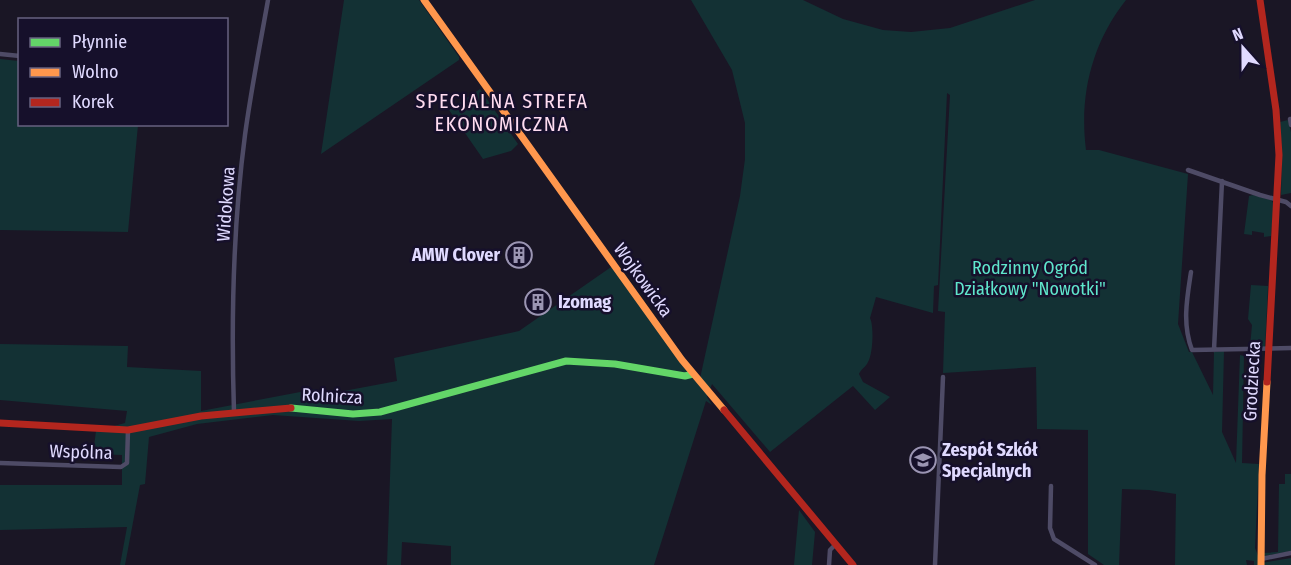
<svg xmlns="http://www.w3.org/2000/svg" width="1291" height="565" viewBox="0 0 1291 565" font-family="'Fira Sans Condensed',sans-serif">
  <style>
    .green { fill: #133134 }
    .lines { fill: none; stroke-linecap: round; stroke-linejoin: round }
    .street { stroke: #4e4b66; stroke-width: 4.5 }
    .fast { stroke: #63d668; stroke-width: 7 }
    .slow { stroke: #ff974d; stroke-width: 7 }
    .jam { stroke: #b3261e; stroke-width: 7 }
    .labels { text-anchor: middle; stroke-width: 5; stroke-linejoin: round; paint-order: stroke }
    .street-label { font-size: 18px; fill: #e0daff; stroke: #16102b }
    .poi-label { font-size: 18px; font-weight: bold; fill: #e0daff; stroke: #16102b; text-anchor: start }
    .park-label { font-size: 18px; fill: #5fe6cc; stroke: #16102b }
    .neighbourhood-label { font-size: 20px; letter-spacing: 1.5px; fill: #ffdcf0; stroke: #16102b }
  </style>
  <rect width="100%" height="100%" fill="#1a1625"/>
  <path class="green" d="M344,0H419L459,57V60L321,154Z
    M691,0H803L843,19L883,30L911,32L950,28L1035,0H1126C1092,43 1079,95 1086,150H1099L1188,174L1178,324L1189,352H1192L1213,395L1214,352L1224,351L1222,432L1236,463L1240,355L1244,356L1242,463L1259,464L1255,548L1261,563L1291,558V565H1254V561L1246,560L1247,565H1175L1176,494L1149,490L1122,489L1119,565H1104L1088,554V430L1037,429L1036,367L943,373L945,312L938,311L950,95L947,93L938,285L934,286L933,313L876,297L870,318C874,326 873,354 868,362C866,367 861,369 859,374L863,382L890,397L875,410L853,386L770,452L712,384L707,397L712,405L706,401L654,565H451V546L402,542L401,565H387L392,419L359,421L273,415L197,424L149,437L145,484L140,485L125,565H120L127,527L0,530V485H122V455L93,454L96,431L125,423L127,411L0,400V344L128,346L127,367L201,371V411L316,389L317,396L397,381L394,358L519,331L614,265L699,383L740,196L745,159V123L732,70Z
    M0,59L19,61L20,124L138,125L128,232L0,230Z
    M480,89L518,144L511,151L483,159L449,110Z
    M1288,120L1291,132V193L1281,195L1282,155L1280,122Z
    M1253,195L1271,200L1274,204L1271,236L1264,237V233L1252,231V235L1244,234L1249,196Z
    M1251,285L1268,286V288L1265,347H1250L1252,325L1248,319Z
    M1285,474H1291V551L1264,556L1263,553L1278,552L1279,484H1285Z
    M799,510L815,532L812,565H794Z"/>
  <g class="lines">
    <path class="street" d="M0,54L20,56
      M1290,119L1291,125
      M1188,170L1260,195L1286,202L1291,206
      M1191,272C1187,298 1182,324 1192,350L1291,348
      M1214,350L1222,181
      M234,412C231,320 233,226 245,135C251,90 260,45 268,0
      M0,463L121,467L127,463L128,430
      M1051,486L1050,528L1054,539L1095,565
      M1261,559L1291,553
      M829,565L830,550L836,544
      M935,565L943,377"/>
    <path class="fast" d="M291,408L353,414L380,412L566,361L615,364L685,376L693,374"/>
    <path class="slow" d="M424,0L682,360L724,410
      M1261,565L1262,475L1267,382"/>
    <path class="jam" d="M1260,0L1276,110L1279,155L1267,382
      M724,410L853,565
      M0,423L128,430L201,416L291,408"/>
  </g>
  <defs>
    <g id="building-ring" transform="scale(1.35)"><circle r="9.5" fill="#16102b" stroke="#9b95b3" stroke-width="1.5"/><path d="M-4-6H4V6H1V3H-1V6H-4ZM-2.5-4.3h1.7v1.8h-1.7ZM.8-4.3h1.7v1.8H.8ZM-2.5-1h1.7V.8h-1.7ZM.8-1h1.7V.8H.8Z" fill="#9b95b3"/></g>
    <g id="school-ring" transform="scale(1.35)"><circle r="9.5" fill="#16102b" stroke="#9b95b3" stroke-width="1.5"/><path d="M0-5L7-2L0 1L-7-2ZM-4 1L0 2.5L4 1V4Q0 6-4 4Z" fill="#9b95b3"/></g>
  </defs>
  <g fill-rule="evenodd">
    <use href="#building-ring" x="519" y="255"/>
    <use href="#building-ring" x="538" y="302"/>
    <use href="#school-ring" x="923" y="460"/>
  </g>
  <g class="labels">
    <g class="street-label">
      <text transform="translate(226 204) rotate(-86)" y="6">Widokowa</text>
      <text transform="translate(643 280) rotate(54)" y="6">Wojkowicka</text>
      <text transform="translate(1252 381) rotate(-87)" y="6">Grodziecka</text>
      <text transform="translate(332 396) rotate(3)" y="6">Rolnicza</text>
      <text transform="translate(81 452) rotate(2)" y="6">Wspólna</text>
    </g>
    <g class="poi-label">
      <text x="500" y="261" text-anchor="end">AMW Clover</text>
      <text x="558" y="308">Izomag</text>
      <text x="942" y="456">Zespół Szkół<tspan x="942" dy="21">Specjalnych</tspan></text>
    </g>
    <g class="park-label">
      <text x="1030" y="274">Rodzinny Ogród<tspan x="1030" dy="21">Działkowy "Nowotki"</tspan></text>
    </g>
    <g class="neighbourhood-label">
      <text x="502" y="108">SPECJALNA STREFA<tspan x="502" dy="23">EKONOMICZNA</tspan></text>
    </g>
  </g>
  <rect x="18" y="18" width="210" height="108" fill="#16102b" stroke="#676180" stroke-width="1.5"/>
  <rect x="30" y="38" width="30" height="9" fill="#63d668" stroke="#676180" stroke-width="1.5"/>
  <text x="72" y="48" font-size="18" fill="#e0daff">Płynnie</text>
  <rect x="30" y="68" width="30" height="9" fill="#ff974d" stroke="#676180" stroke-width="1.5"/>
  <text x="72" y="78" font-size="18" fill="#e0daff">Wolno</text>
  <rect x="30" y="98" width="30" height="9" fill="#b3261e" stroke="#676180" stroke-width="1.5"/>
  <text x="72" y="108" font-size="18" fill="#e0daff">Korek</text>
  <g transform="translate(1243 48) rotate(339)" stroke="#16102b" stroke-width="4.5" paint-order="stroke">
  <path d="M0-4.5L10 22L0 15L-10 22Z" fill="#e0daff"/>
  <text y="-9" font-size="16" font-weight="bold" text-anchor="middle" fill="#e0daff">N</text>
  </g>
</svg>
